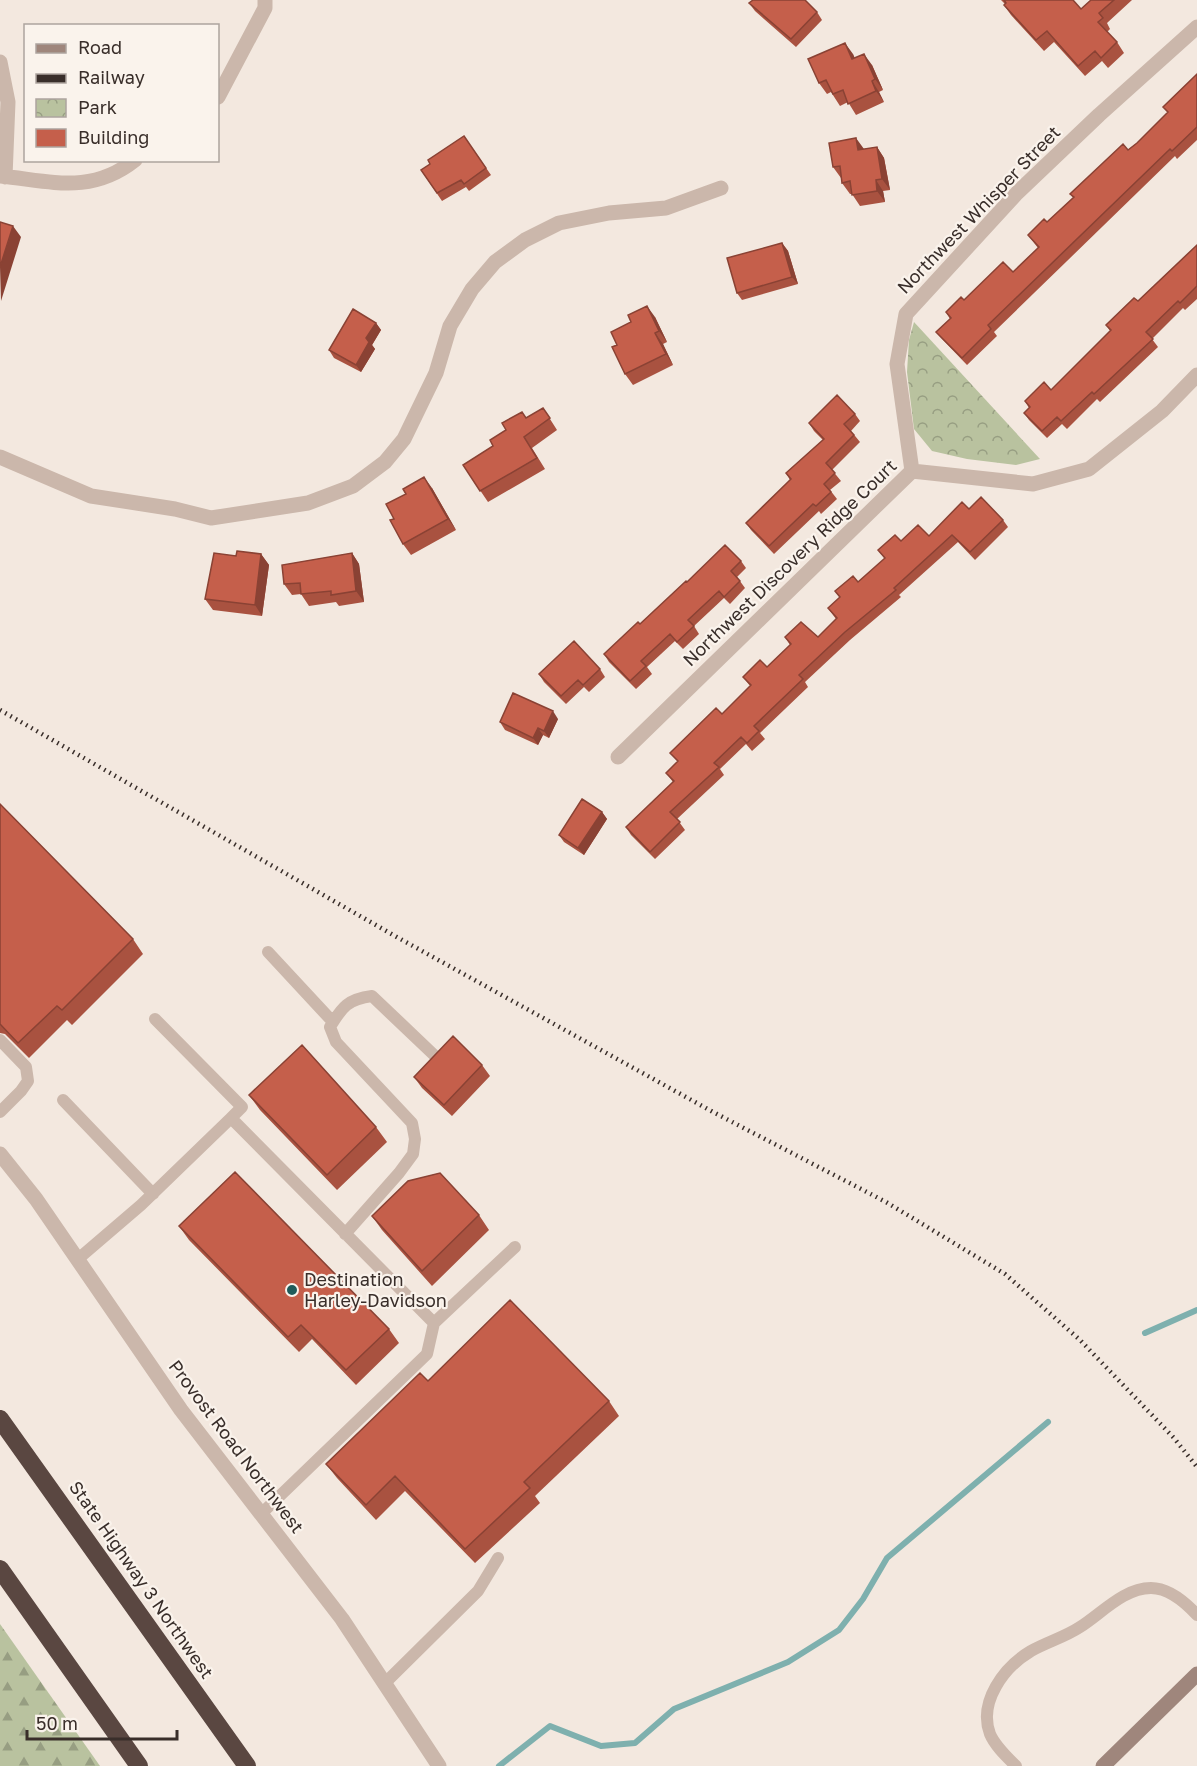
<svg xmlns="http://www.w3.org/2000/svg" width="1197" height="1766" viewBox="0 0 1197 1766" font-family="'Golos Text',sans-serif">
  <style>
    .forest { fill: url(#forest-firs) }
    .park { fill: url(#park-crowns) }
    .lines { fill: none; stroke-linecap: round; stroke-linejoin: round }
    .stream { stroke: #7eb0ae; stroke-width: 6 }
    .service { stroke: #cbb7ab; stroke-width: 12 }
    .minor { stroke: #cbb7ab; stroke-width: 15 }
    .tertiary { stroke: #cbb7ab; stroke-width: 15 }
    .secondary { stroke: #9f867c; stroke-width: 15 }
    .motorway { stroke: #5a4741; stroke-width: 18 }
    .rail { stroke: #392e2a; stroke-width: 4.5; stroke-dasharray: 1.5 4.5; stroke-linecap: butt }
    .wall { fill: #a95240 }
    .shaded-wall { fill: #8a4234 }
    .building { fill: #c55f4b; stroke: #8a4234; stroke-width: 1.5 }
    .poi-dot { fill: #1f5b5a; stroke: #faf3ec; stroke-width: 2 }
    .labels { text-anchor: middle; stroke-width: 4.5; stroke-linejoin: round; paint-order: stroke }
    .street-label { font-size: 18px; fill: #392e2a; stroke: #faf3ec }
    .poi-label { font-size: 18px; fill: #392e2a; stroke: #faf3ec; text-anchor: start }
  </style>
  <defs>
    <pattern id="forest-firs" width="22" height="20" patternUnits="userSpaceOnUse" patternTransform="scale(1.5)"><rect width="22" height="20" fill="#b9c29f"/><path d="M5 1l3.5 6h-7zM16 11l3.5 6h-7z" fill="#979e82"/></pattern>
    <pattern id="park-crowns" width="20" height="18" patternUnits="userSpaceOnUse" patternTransform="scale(1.5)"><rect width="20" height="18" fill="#b9c29f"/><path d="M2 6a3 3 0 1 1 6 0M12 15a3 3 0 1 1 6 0" fill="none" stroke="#979e82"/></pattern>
  </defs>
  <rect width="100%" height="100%" fill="#f3e8df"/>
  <path class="forest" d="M0,1624L100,1766H0Z"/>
  <path class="park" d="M914,322L1040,459L1016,465L967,459L932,451L914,429L907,372L909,340Z"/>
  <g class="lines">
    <path class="stream" d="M1145,1333L1197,1310
      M499,1766L550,1726L601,1746L635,1743L674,1709L788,1662L839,1630L863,1599L887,1558L1048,1422"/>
    <path class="service" d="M268,952L333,1022
      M155,1019L242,1107L231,1118
      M0,1040L26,1067L28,1081L21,1091L0,1112
      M63,1100L153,1194
      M345,1234L399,1173L413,1154L415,1139L412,1123L336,1042L330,1027C342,1007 348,999 372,996L434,1055
      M78,1259L141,1205L231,1118L434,1323
      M261,1514L427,1354L434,1323L515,1247
      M384,1684L478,1591L498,1558
      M1016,1766C1007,1757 995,1746 990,1734C978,1702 1004,1667 1031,1651C1047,1642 1065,1637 1080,1627C1102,1613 1124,1588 1151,1588C1169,1588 1185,1602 1197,1615"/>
    <path class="minor" d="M0,62L8,102L5,177
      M218,97L265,8V0
      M0,176C51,181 91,195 135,160
      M0,457L91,496L175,509L211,518L308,503L353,486L385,462L404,439L436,373L450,326L472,289L495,262L525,240L559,223L609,213L666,208L721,188
      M912,471L897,364L906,314L1017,193L1099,115L1197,27
      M618,757L912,471L1033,484L1089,469L1162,411L1197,375"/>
    <path class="tertiary" d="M0,1154L36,1199L181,1410L342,1619L439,1766"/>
    <path class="secondary" d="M1103,1766L1197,1674"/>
    <path class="motorway" d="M0,1419L247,1766
      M0,1569L139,1766"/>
    <path class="rail" d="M0,710L395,936L713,1112L886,1202L1005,1274L1080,1340L1174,1438L1197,1467"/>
  </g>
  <path class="wall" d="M1001,0H1073L1081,9L1091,0H1132L1107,23L1110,29L1107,32L1117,42L1124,53L1108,68L1102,61L1085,76L1054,42L1044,51L1011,15L1004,5L1005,4Z
    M749,3L817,12L822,20L796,47L755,11Z
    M853,54L854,58L872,65L883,90L879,92L884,102L856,115L848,102L840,106L831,92L827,94L819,83Z
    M1197,74V140L1177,159L1175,156L994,332L997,336L967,365L942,339L936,332L950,319L946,312L964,300L1013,272L1038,248L1028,235L1047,222L1073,198L1070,194L1137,143L1168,113L1163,107Z
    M464,136L491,175L469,191L466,187L442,201L421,170L430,164Z
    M877,147L884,158L890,190L883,191L885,202L860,206L852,194H850L842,183V178H841L833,167L864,149Z
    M782,243L788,251L798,284L742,300L737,293Z
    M1197,245V299L1185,310L1183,308L1152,339L1158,347L1100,402L1097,399L1067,429L1062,424L1047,438L1029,420L1024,413L1029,408L1025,401L1051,390L1110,331L1106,325L1138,301Z
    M655,317L667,342L663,344L673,365L633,385L625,374L617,345Z
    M376,323L381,330L372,345L375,349L361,372L334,358L329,350Z
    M543,408L557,430L532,448L545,469L488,502L463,465L493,446L526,418Z
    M855,414L860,421L851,431L860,442L832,470L841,481L830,490L837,499L821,514L819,511L774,554L751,530L746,523L790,480L786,473L823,440L814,431L809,423Z
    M432,488L456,530L411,555L403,544L394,519Z
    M969,509L1003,520L1008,527L975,560L958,542L899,595L901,597L850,640L805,682L808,687L760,733L765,739L752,751L746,744L720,769L724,775L677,819L685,830L655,859L631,835L626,827L673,782L666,773L678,762L670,753L722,714L750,686L743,677L767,667L790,645L785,637H818L836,619L828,608L840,598L835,591L858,582L885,559L878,550L901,541L929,536Z
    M352,553L359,564L364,602L339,606L336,602L309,606L301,594L292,595L284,584Z
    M261,554L269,565L262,616L213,610L205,599Z
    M741,561L746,568L737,577L745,588L730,604L724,598L694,626L699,634L683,649L675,641L647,667L652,674L636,689L609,662L604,654L640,624L687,582Z
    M600,669L605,677L589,692L584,687L566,704L544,682L539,674Z
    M558,719L549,738L543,735L538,745L505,730L500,722Z
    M0,804L133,939L143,954L72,1025L67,1020L29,1058L5,1034L0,1033Z
    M602,812L607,819L584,855L564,842L559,835Z
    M482,1065L490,1076L452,1116L422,1088L414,1077Z
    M249,1095L376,1127L387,1142L337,1190L260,1110Z
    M479,1215L489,1230L432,1286L382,1230L372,1216Z
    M179,1226L389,1329L399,1343L356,1385L312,1339L299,1352L189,1240Z
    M428,1381L609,1401L619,1416L535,1496L540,1503L475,1563L405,1491L376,1520L337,1478L326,1464Z"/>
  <path class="shaded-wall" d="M845,43L853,54L860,70L852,59Z
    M864,54L872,65L883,90L875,79Z
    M872,81L879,92L884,102L876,91Z
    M856,138L864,149L866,161L858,150Z
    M877,147L884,158L890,190L882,179Z
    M876,180L883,191L885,202L877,191Z
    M13,226L21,237L1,301L0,267Z
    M782,243L788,251L798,284L792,277Z
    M647,306L655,317L667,342L659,331Z
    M376,323L381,330L372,345L375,349L361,372L356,365L366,338Z
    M655,333L663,344L673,365L666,354Z
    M424,477L432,488L456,530L448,519Z
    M352,553L359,564L364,602L356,591Z
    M261,554L269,565L262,616L255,605Z
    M553,711L558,719L549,738L544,731Z
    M538,728L543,735L538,745L533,738Z
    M602,812L607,819L584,855L578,848Z"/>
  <path class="building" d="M753,0H805L817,12L791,39L749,3Z
    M1004,0H1073L1081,9L1091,0H1114L1099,13L1103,18L1098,22L1117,42L1101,58L1095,51L1078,66L1047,31L1036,40L1004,5L1006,3Z
    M845,43L852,59L864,54L875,79L872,81L876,91L848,104L843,90L833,94L826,80L819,83L808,59Z
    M1197,74V127L1172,151L1170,149L988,325L991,329L962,358L936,332L951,318L946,312L961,297L964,300L1003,262L1013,272L1039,247L1028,235L1044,219L1047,222L1074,197L1070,194L1123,144L1128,150L1137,143L1168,112L1163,107Z
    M464,136L486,168L464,184L461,180L437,193L421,170L430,164L428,160Z
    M856,138L858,150L877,147L882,179L876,180L877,191L852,195L850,181L842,183L840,166L833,167L829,143Z
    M0,222L13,226L0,267Z
    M782,243L792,277L737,293L727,258Z
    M1197,245V286L1180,303L1178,301L1146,332L1153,339L1094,394L1092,392L1061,421L1057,417L1042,431L1024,413L1030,407L1025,401L1044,382L1051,390L1111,330L1106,325L1134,298L1138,301Z
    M647,306L659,331L655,333L666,354L625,374L612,347L617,345L611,332L631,322L628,315Z
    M353,309L376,323L366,338L369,342L356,365L329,350Z
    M837,395L855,414L844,424L854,435L826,463L835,473L824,484L831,492L816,506L813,504L769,546L746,523L791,479L786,473L824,439L809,423Z
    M543,408L550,418L524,437L537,458L480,491L463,465L493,446L490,440L506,430L502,423L522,412L526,418Z
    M424,477L448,519L403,544L390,520L394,519L386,504L406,494L403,489Z
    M981,497L1003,520L970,552L952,535L894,588L896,590L845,632L799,675L803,679L754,726L759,731L747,743L741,737L714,763L719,767L670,812L680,822L650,852L626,827L674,781L666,773L678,761L670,753L716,708L722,714L751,685L743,677L760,660L767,667L791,644L785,637L801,622L818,637L837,618L828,608L840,597L835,591L853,576L858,582L885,558L878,550L895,535L901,541L918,525L929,536L962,502L969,509Z
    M725,545L741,561L731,571L740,581L724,597L719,591L688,620L694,626L677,642L670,634L641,661L646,666L630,681L604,654L638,622L640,624L686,581L687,582Z
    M237,551L261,554L255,605L205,599L214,553L236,556Z
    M352,553L356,591L331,595V591L301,594L300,583L284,584L282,565Z
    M574,641L600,669L583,685L578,680L561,696L539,674Z
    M513,693L553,711L544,731L538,728L533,738L500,722Z
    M582,799L602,812L578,848L559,835Z
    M0,804L133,939L62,1010L57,1006L18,1043L0,1024Z
    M453,1036L482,1065L444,1105L414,1077Z
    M302,1045L376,1127L327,1175L249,1095Z
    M235,1172L389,1329L346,1370L301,1325L288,1337L179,1226Z
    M440,1173L479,1215L422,1271L372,1216L408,1181Z
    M510,1300L609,1401L524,1482L530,1488L465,1549L395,1476L366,1505L326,1464L420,1373L428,1381Z"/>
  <circle class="poi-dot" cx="292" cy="1290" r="6"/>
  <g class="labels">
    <g class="street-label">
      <text transform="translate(979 210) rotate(-46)" y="6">Northwest Whisper Street</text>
      <text transform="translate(790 563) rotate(-44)" y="6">Northwest Discovery Ridge Court</text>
      <text transform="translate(236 1447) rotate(53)" y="6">Provost Road Northwest</text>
      <text transform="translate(141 1580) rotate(55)" y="6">State Highway 3 Northwest</text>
    </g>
    <g class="poi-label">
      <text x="304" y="1286">Destination<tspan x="304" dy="21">Harley-Davidson</tspan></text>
    </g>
  </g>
  <rect x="24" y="24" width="195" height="138" fill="#faf3ec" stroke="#ada49e" stroke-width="1.5"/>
  <rect x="36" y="44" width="30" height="9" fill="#9f867c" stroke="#ada49e" stroke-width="1.5"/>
  <text x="78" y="54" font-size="18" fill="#392e2a">Road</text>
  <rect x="36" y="74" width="30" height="9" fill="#392e2a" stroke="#ada49e" stroke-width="1.5"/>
  <text x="78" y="84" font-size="18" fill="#392e2a">Railway</text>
  <rect x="36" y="99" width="30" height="18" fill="url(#park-crowns)" stroke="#ada49e" stroke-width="1.5"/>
  <text x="78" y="114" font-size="18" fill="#392e2a">Park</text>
  <rect x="36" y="129" width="30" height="18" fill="#c55f4b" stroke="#ada49e" stroke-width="1.5"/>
  <text x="78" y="144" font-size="18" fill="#392e2a">Building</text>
  <path d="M27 1730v9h150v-9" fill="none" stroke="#392e2a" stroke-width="3"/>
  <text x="36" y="1730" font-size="18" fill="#392e2a" stroke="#faf3ec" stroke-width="4.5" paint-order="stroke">50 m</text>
</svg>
